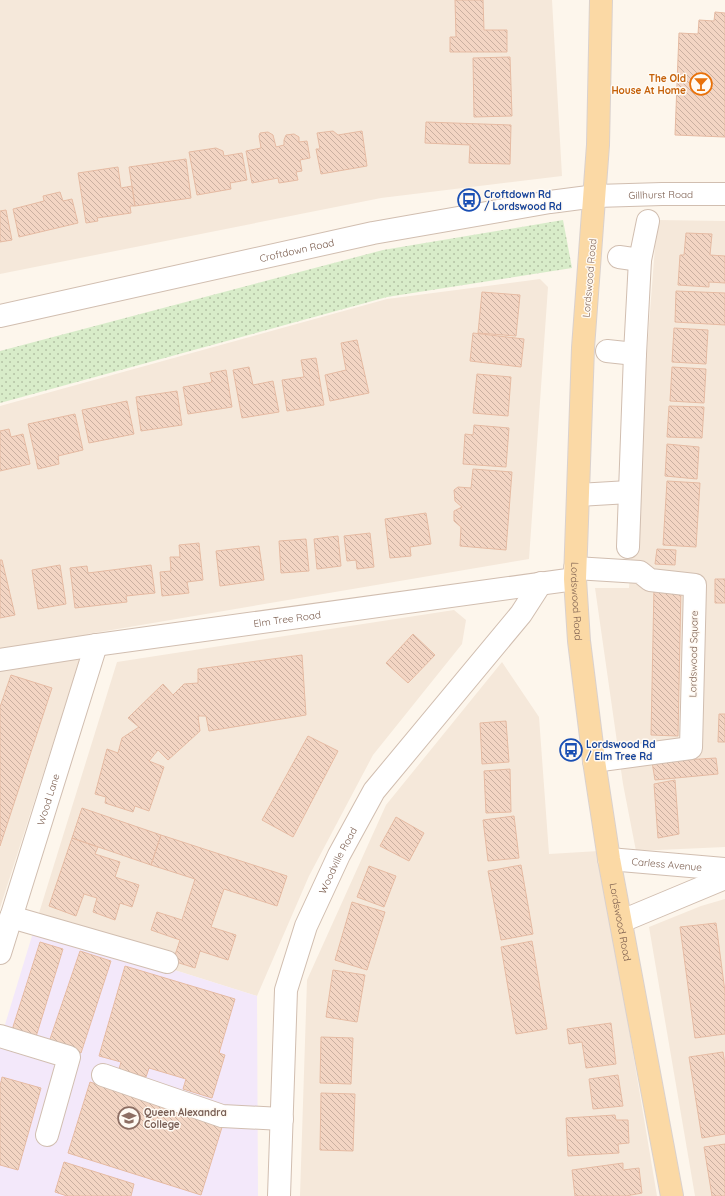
<svg xmlns="http://www.w3.org/2000/svg" width="725" height="1196" viewBox="0 0 725 1196" font-family="Quicksand,sans-serif">
  <style>
    .residential { fill: #f5e8da }
    .education { fill: #f3e8fa }
    .grass { fill: url(#grass-dots) }
    .building { fill: url(#building-back-hatch); stroke: #e6bba3 }
    .lines { fill: none; stroke-linecap: round; stroke-linejoin: round }
    .minor-casing { stroke: #d1beb0; stroke-width: 24 }
    .major-casing { stroke: #dad1cd; stroke-width: 24 }
    .minor { stroke: #fff; stroke-width: 22 }
    .major { stroke: #fbd9a5; stroke-width: 22 }
    .labels { text-anchor: middle; stroke-width: 3; stroke-linejoin: round; paint-order: stroke }
    .food-label { font-size: 10px; font-weight: bold; fill: #c56008; stroke: #fffaf3; text-anchor: end }
    .transit-label { font-size: 10px; font-weight: bold; fill: #164399; stroke: #fffaf3; text-anchor: start }
    .street-label { font-size: 10px; fill: #7a5c4d; stroke: #fffaf3 }
    .education-label { font-size: 10px; font-weight: bold; fill: #785e54; stroke: #fffaf3; text-anchor: start }
  </style>
  <defs>
    <pattern id="grass-dots" width="8" height="8" patternUnits="userSpaceOnUse"><rect width="8" height="8" fill="#d8ecc9"/><path d="M2 2h.1M6 6h.1" fill="none" stroke="#b4c2a5" stroke-width="1.8" stroke-linecap="round"/></pattern>
    <pattern id="building-back-hatch" width="6" height="6" patternUnits="userSpaceOnUse"><rect width="6" height="6" fill="#f3d5c3"/><path d="M-1 5l2 2M0 0l6 6M5-1l2 2" fill="none" stroke="#cab0a1"/></pattern>
  </defs>
  <rect width="100%" height="100%" fill="#fdf6ec"/>
  <path class="residential" d="M0,0H552L562,176L381,198L0,274Z
    M657,220L725,221V847L636,851L623,784L595,588H629Z
    M540,279L548,287L529,559L88,634L0,908V406L387,299Z
    M454,610L466,620L462,644L373,755L309,876L257,996L35,926L117,662Z
    M502,662L539,717L549,854L599,851L657,1196H300L307,980L386,805Z
    M725,899V1196H695L649,927L701,906Z"/>
  <path class="education" d="M35,926L257,996L258,1196H0V1041Z"/>
  <path class="grass" d="M563,220L572,268L387,297L0,403V351L383,250Z"/>
  <path class="building" d="M455,0H483L484,30H507V52H450V37H456Z
    M715,12L725,13V137L675,135L679,33L698,34L699,20L714,21Z
    M510,57L512,116L474,117L473,58Z
    M426,122L511,125L510,164L469,163L470,145L425,143Z
    M333,131L338,135L362,131L367,166L321,174L316,149H320L317,133Z
    M268,132L273,135L276,147L284,145V140L286,135L294,134L299,137V142L307,141L310,158L300,160L302,171L296,172L298,180L279,183L278,178L252,183L246,151L261,148L259,136L260,133Z
    M216,148L223,151L224,156L242,153L247,180L230,183L231,189L197,195L189,152Z
    M186,159L191,198L135,206L129,167Z
    M118,167L121,188L132,186L135,206H130L131,213L97,218L98,221L86,223L78,173Z
    M60,192L63,201L72,199L78,223L19,237L13,209L44,201L43,196Z
    M6,210L12,240L0,242V211Z
    M686,233L712,234L710,255L725,256V283L709,282V287L678,285L680,255H684Z
    M676,291L725,293V325L675,322Z
    M482,292L520,295L516,336L478,333Z
    M674,328L708,330L706,364L672,362Z
    M473,333L524,339L521,367L470,361Z
    M357,340L369,393L330,401L325,375L346,370L341,343Z
    M316,358L324,405L287,411L282,380L304,377L301,360Z
    M249,367L253,385L273,381L279,412L242,418L233,370Z
    M672,367L706,369L704,403L670,401Z
    M226,370L232,407L188,414L183,387L212,382L210,373Z
    M477,374L511,377L508,416L473,413Z
    M177,391L182,425L141,431L136,397Z
    M127,401L134,434L89,443L82,410Z
    M669,406L704,407L702,438L667,437Z
    M75,414L83,450L58,456L59,464L38,469L28,424Z
    M474,425L509,428L506,467L463,464L465,434L473,435Z
    M9,429L11,437L23,434L30,464L0,471V431Z
    M667,444L699,447L697,479L665,476Z
    M473,469L512,472L506,550L460,546L461,527L454,521V511L462,507L455,501L454,490L458,487L471,488Z
    M667,481L700,483L696,547L663,545Z
    M426,513L431,544L410,547L411,556L390,558L385,519Z
    M370,533L374,567L357,569L356,560L347,561L344,536Z
    M338,536L341,566L317,569L314,539Z
    M306,539L309,571L281,573L279,541Z
    M199,543L203,580L187,582L189,593L162,596L160,572L171,571L170,557H180L179,545Z
    M259,546L264,580L220,586L216,551Z
    M657,549L676,550L675,565L655,564Z
    M0,560H2L15,615L0,618Z
    M60,565L66,604L38,609L32,570Z
    M151,565L155,593L126,596L127,602L75,608L70,568L87,566L88,573Z
    M715,579H725V603H715Z
    M654,587H681L678,736L651,735Z
    M413,634L435,655L408,683L386,663Z
    M302,655L306,715L209,731L206,716H198L200,731L168,760L158,750L149,761L164,767L149,811L135,806L133,812L105,803L106,797L95,794L107,749L118,753L122,738L139,727L128,718L163,684L173,695L184,684L198,683V669Z
    M11,675L52,688L0,846V707Z
    M719,714H725V742H718Z
    M506,721L509,762L482,764L480,723Z
    M308,736L338,751L293,837L262,820Z
    M716,758L718,774L655,780L652,762Z
    M510,769L511,812L486,813L484,771Z
    M675,780L679,834L658,838L654,784Z
    M82,808L161,835L151,865L72,838Z
    M514,816L519,858L488,861L483,820Z
    M396,817L424,833L409,861L380,846Z
    M161,835L287,876L277,906L224,889L211,927L236,935L228,960L200,951L195,968L173,961L180,940L151,930L157,912L182,920L195,879L151,865Z
    M72,838L98,847L95,854L120,862L115,877L139,885L132,907L120,903L115,920L93,912L97,898L84,894L76,916L49,906Z
    M521,865L533,934L501,940L488,871Z
    M369,866L396,876L384,907L357,897Z
    M352,902L385,912L367,970L335,960Z
    M716,923L725,992V1034L695,1038L680,927Z
    M532,941L547,1029L516,1034L501,947Z
    M40,942L63,949L35,1040L11,1033Z
    M80,951L111,961L81,1053L49,1042Z
    M125,966L235,999L219,1053L225,1055L212,1098L183,1089L186,1079L149,1068L146,1077L119,1069L121,1062L99,1056Z
    M333,970L365,975L357,1022L326,1017Z
    M611,1023L616,1064L586,1068L582,1042L569,1044L567,1029Z
    M321,1037L353,1038L351,1084L320,1083Z
    M723,1052L725,1065V1134L702,1138L689,1057Z
    M618,1075L623,1106L593,1109L589,1079Z
    M2,1077L41,1088L18,1170L0,1165V1086Z
    M90,1082L223,1124L201,1195L68,1153Z
    M321,1093L355,1094L353,1151L320,1150Z
    M615,1115L616,1120H628L629,1143L618,1144L619,1153L568,1156L566,1118Z
    M725,1144V1196H712L704,1147Z
    M64,1162L134,1184L131,1196H67L55,1192Z
    M623,1163V1170L639,1168L642,1193L626,1196H575L572,1170Z"/>
  <g class="lines">
    <g class="minor-casing">
      <g id="minor">
        <path d="M619,257L640,260"/>
        <path id="s1" d="M0,316L373,233L550,202L596,196L662,194H725"/>
        <path d="M607,351L635,354"/>
        <path d="M578,495L629,492"/>
        <path d="M628,547L635,354L640,260L648,221"/>
        <path d="M575,568L640,572L650,580L695,585L691,748L594,761"/>
        <path id="s2" d="M0,660L96,645L575,579"/>
        <path id="s3" d="M609,859L725,869"/>
        <path d="M11,917L167,962"/>
        <path d="M622,921L725,878"/>
        <path id="s4" d="M0,953L96,645"/>
        <path d="M0,1036L69,1057L47,1135"/>
        <path d="M103,1075L222,1116L282,1119"/>
        <path id="s5" d="M279,1196L286,990L306,926L339,855L374,791L521,614L541,583"/>
      </g>
    </g>
    <g class="major-casing">
      <g id="major">
        <path id="s6" d="M601,0L598,145L583,348L575,579L579,641L594,761L609,859L672,1196"/>
      </g>
    </g>
    <use href="#minor" class="minor"/>
    <use href="#major" class="major"/>
  </g>
  <defs>
    <g id="bar-ring" transform="scale(1.15)"><circle r="9.5" fill="#fffaf3" stroke="#e8710a" stroke-width="1.5"/><path d="M-6-5H6L.8 .8V4.5H3.5V6h-7V4.5H-.8V.8Z" fill="#e8710a"/></g>
    <g id="bus-ring" transform="scale(1.15)"><circle r="9.5" fill="#fffaf3" stroke="#1a4fb4" stroke-width="1.5"/><path d="M-5-6H5V4H4V6H2V4H-2V6H-4V4H-5ZM-3.5-4V0h7V-4ZM-3.5 1.2v1.5H-2V1.2ZM2 1.2v1.5H3.5V1.2Z" fill="#1a4fb4"/></g>
    <g id="university-ring" transform="scale(1.15)"><circle r="9.5" fill="#fffaf3" stroke="#8d6e63" stroke-width="1.5"/><path d="M0-5L7-2L0 1L-7-2ZM-4 1L0 2.5L4 1V4Q0 6-4 4Z" fill="#8d6e63"/></g>
  </defs>
  <g fill-rule="evenodd">
    <use href="#bar-ring" x="701" y="84"/>
    <use href="#bus-ring" x="469" y="200"/>
    <use href="#bus-ring" x="571" y="750"/>
    <use href="#university-ring" x="129" y="1118"/>
  </g>
  <g class="labels">
    <g class="food-label">
      <text x="686" y="82">The Old<tspan x="686" dy="12">House At Home</tspan></text>
    </g>
    <g class="transit-label">
      <text x="484" y="198">Croftdown Rd<tspan x="484" dy="12">/ Lordswood Rd</tspan></text>
      <text x="586" y="748">Lordswood Rd<tspan x="586" dy="12">/ Elm Tree Rd</tspan></text>
    </g>
    <g class="street-label">
      <text dy="4" stroke="none"><textPath href="#s1" startOffset="673">Gillhurst Road</textPath></text>
      <text dy="4" stroke="none"><textPath href="#s1" startOffset="304">Croftdown Road</textPath></text>
      <text transform="translate(589 278) rotate(-85)" y="4">Lordswood Road</text>
      <text dy="4" stroke="none"><textPath href="#s6" startOffset="602">Lordswood Road</textPath></text>
      <text dy="4" stroke="none"><textPath href="#s2" startOffset="290">Elm Tree Road</textPath></text>
      <text transform="translate(693 654) rotate(-89)" y="4">Lordswood Square</text>
      <text dy="4" stroke="none"><textPath href="#s4" startOffset="161">Wood Lane</textPath></text>
      <text dy="4" stroke="none"><textPath href="#s5" startOffset="346">Woodville Road</textPath></text>
      <text dy="4" stroke="none"><textPath href="#s3" startOffset="58">Carless Avenue</textPath></text>
      <text dy="4" stroke="none"><textPath href="#s6" startOffset="926">Lordswood Road</textPath></text>
    </g>
    <g class="education-label">
      <text x="144" y="1116">Queen Alexandra<tspan x="144" dy="12">College</tspan></text>
    </g>
  </g>
</svg>
